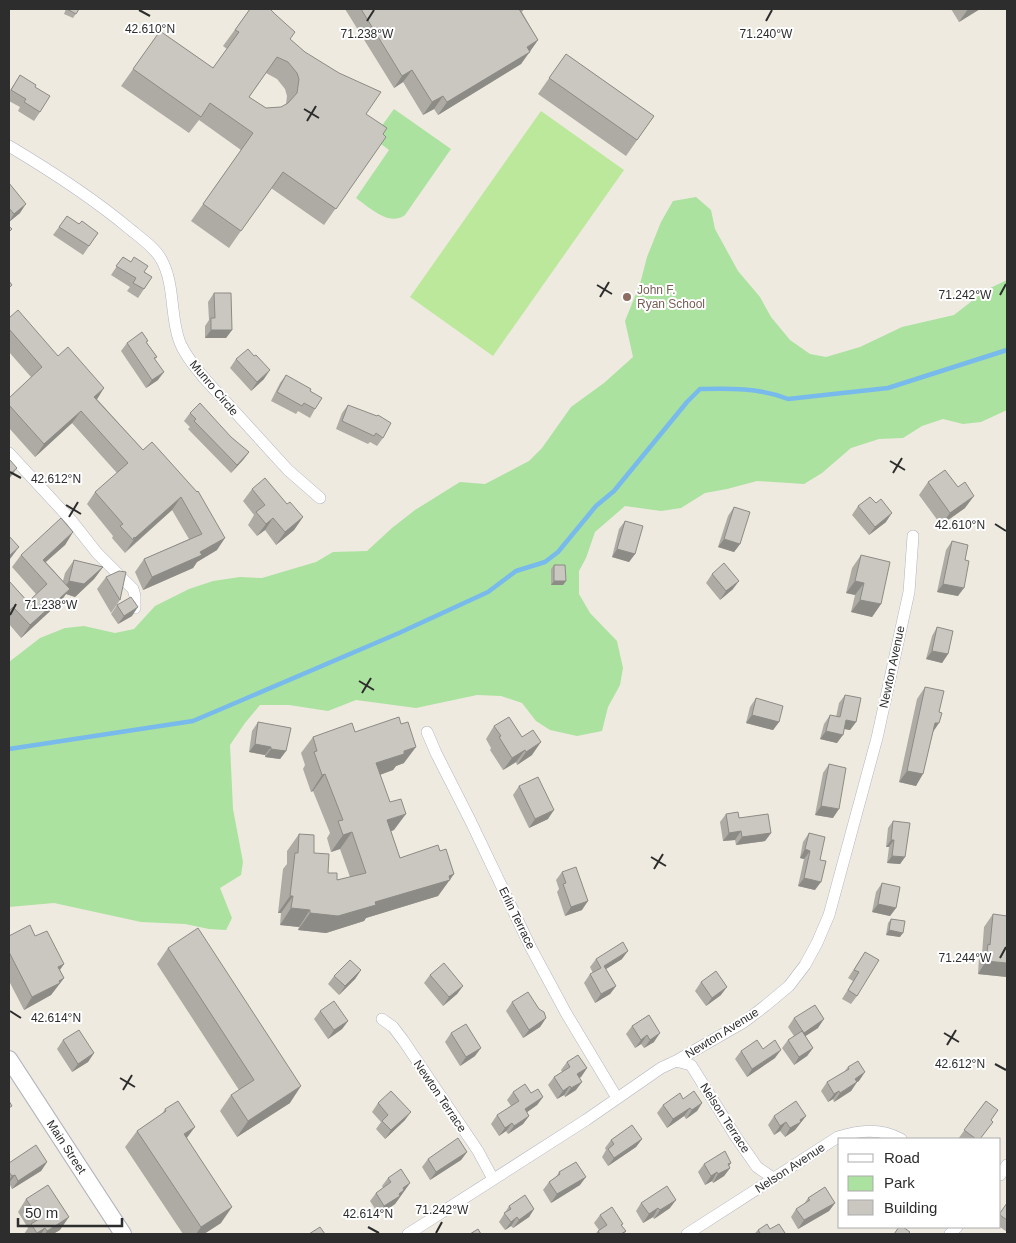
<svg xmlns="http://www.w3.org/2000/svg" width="1016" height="1243" viewBox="0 0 1016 1243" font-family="Arial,sans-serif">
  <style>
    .green { fill: #abe29f }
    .pitch { fill: #bbe89b }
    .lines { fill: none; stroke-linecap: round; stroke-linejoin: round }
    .stream { stroke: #78baeb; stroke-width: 4.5 }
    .minor-casing { stroke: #b3b4bf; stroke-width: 12 }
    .secondary-casing { stroke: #b3b4bf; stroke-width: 18 }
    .minor { stroke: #fff; stroke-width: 11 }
    .secondary { stroke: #fff; stroke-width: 16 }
    .wall { fill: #adaba4; fill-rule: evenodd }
    .shaded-wall { fill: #8d8b86 }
    .building { fill: #c9c7bf; stroke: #8d8b86; fill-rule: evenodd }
    .ticks { fill: none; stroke: #2d2d2d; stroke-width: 2 }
    .education-dot { fill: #8d6e63; stroke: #fff; stroke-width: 2 }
    .labels { text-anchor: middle; stroke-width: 4; stroke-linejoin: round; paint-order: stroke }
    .education-label { font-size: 12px; fill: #785e54; stroke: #fff; text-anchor: start }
    .street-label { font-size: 12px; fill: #2d2d2d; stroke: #fff }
    .ticks-label { font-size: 12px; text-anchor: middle; fill: #2d2d2d; stroke: #fff; stroke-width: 4; stroke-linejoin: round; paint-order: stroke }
  </style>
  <rect width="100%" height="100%" fill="#eeeae0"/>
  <path class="green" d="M394,109L451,149L405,215C389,227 369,207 356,198L389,150L373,138Z
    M696,197L711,210L715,229L738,271L760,297L771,317L790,340L810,354L826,357L860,347L902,327L954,315L986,290L1007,280V410L981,422L963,424L943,419L922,426L903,438L879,439L851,448L822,473L804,484L757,481L727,489L705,493L681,508L661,511L625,506L595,532L586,558L579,571V594L590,613L617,641L623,668L620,685L608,707L602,731L577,736L550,730L536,721L522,703L501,696L477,695L416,708L356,700L328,711L289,705H260L245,723L230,745L233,809L243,862L241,875L220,888L232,918L226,930L209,929L185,924L141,922L54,903L9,907V662L40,638L65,628L84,626L115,633L134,629L155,606L189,589L213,581L240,577L262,578L316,562L333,552L367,551L392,528L415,510L460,482L485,484L529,461L542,448L571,407L604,383L633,357L625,321L640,284L647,257L661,222L673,201Z"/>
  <path class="pitch" d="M541,111L624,170L493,356L410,297Z"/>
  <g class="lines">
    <path class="stream" d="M9,749L193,721L399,633L488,592L516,571L545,562L558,552L596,506L614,491L687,402L700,389C729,388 760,388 788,399L888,388L1007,350"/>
    <g class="minor-casing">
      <path id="minor" d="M9,146C51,171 93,198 131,230C141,238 155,248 161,259C175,283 170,315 179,340C184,354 195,367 204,378L288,470L320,498
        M9,453L71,520L97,553L133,589L135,596V608
        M427,732L436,753L471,822L531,948L566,1013L617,1098
        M382,1019L393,1027L403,1040L478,1151L493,1179
        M676,1061L691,1065L736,1137L757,1167L773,1178
        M1000,1175L1007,1165
        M408,1234L586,1120L661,1068L676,1061L744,1022L765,1006L789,986L805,965L817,943L829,915L877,738L909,592L913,536
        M687,1234L838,1137C860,1130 880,1128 901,1139
        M950,1234L957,1227"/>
    </g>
    <g class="secondary-casing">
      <g id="secondary">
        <path id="s1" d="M9,1059L123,1234"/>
      </g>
    </g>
    <use href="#minor" class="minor"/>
    <use href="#secondary" class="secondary"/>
  </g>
  <path class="wall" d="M66,9H79L73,18L64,14Z
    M250,9L290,39L366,114L383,134L386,137L324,225L271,188L229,248L191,221L241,150L199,120L189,133L121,86L160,31L213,68L227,49L223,46ZM266,73L277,79L285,89L287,96L286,104L281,107L266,108L249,97Z
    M345,9H524L522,12L538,40L521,64L438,115L434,109L423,115L403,82L394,88Z
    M951,9H980L959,22Z
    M566,54L654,116L626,156L538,94Z
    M20,75L40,112L34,121L18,111L20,107L9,101V92Z
    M9,183L20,213L9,222Z
    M67,216L79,224L98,233L83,255L53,235Z
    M123,257L152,277L138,298L127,291L130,287L111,275Z
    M214,293L232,330L226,338H205V326L209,320L208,302Z
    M9,318L97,399L143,450L152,442L217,550L197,562L193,568L143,590L135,572L144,559L189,539L172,510L125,553L112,538L113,536L87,504L95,492L117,473L72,423L35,457L9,428V398L31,377L9,352Z
    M127,343H147L157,357L155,359L158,380L146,388L121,351Z
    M254,356L264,379L251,391L230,368L236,359Z
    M286,375L310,391L315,409L310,418L298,411L296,414L271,401L280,383Z
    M348,405L383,438L377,446L370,442L368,444L336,429L342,413Z
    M190,413L231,437L249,452L243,460L231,473L188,429L190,427L184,421Z
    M928,482L965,508L941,525L919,495Z
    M252,489L287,504L303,517L294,530L276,545L265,530L257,536L248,525L254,515L243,501Z
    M876,503L886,522L869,535L852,515L858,506Z
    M734,507L740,544L734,552L718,547L728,516Z
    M625,521L635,554L629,562L612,557L619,529Z
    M73,532L65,545L46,562L63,581L65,573L74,560L103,567L94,579L75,597L66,594L61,601L21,638L9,624V581L28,602L36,594L12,567L21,555Z
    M952,541L958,596L937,592L946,550Z
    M861,555L881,604L872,617L851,612L855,595L846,593L852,568Z
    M554,565L566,581L563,585H551V569Z
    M712,574L733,589L720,600L706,583Z
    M106,577L120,600L111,613L97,589Z
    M117,605L132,616L118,624L111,614Z
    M937,627L948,654L942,663L926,659L932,636Z
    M925,687L933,733L916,786L899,782L917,699Z
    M845,695L856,722L850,730L844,729L837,743L820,739L824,724L830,715L836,717L839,703Z
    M756,698L779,722L773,730L746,723L750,707Z
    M258,722L286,751L280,759L265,757V755L249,752L252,731Z
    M494,726L532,755L517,765L516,762L503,770L490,750L491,748L486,739Z
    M355,732L404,763L396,766L393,770L380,775L394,830L391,831L400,858L440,851L454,874L438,896L366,918L364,921L326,933L298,930L299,927L280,925L281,913H278L283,869L287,864V851L299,834L328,873L337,880L350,877L340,849L331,852L327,838L330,833L313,791L311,792L303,769L305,765L301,753L313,737Z
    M829,764L833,818L815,815L823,773Z
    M519,786L548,819L529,828L513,795Z
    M726,814L739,818L771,833L765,841L736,845L735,840L723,841L720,822Z
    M893,821L905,857L900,864L887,863L889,847H886L888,828Z
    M809,833L815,890L798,886L804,859L800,858L803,842Z
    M562,872L582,910L565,916L557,892L559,889L556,880Z
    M882,883L896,908L890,916L872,912L876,892Z
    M993,914L1007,977L978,974L979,957L982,954L984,927Z
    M891,919L900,937L886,935L888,923Z
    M9,936L64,964L60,970L64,978L51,995L24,1010L9,981Z
    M168,948L290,1103L237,1137L220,1111L231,1095L239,1090L157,964Z
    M865,952L857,996L851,1004L842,999L853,981L848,978Z
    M596,959H622L606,969L616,986L610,994L595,1003L584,983L590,974L593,973L590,967Z
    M361,970L355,979L339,995L328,984L334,976Z
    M430,975L463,986L457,994L443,1006L424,983Z
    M701,982L721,995L706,1006L695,991Z
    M512,1002L539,1009L546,1018L540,1027L523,1038L506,1011Z
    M320,1011L348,1021L342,1029L328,1039L314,1019Z
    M649,1015L654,1042L644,1048L641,1044L635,1048L626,1034L632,1026Z
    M794,1018L818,1028L805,1036L813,1048L807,1056L794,1065L782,1048L788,1040L794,1036L788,1027Z
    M451,1033L475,1056L460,1066L445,1042Z
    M63,1040L94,1053L88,1062L72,1072L57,1049Z
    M763,1049L775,1058L747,1077L735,1059L741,1051Z
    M567,1062L587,1068L581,1077L579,1078L576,1090L565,1097L564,1095L557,1099L548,1085L554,1077L562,1072L561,1070Z
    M848,1067L859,1081L857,1082L851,1091L834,1102L833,1099L828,1102L821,1091L827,1082L844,1072Z
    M513,1092L531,1093L543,1097L537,1105L527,1112L529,1116L523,1124L508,1134L506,1131L499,1136L491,1124L497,1115L511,1106L507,1100Z
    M683,1099L702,1103L697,1111L686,1119L684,1116L667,1128L657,1113L663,1105Z
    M986,1101L980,1139H958Z
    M378,1103L405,1120L385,1139L376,1129L381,1122L372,1112Z
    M165,1109L187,1138L221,1223L204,1234H183L125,1147L137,1131L162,1114Z
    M774,1116H806L795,1130L785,1137L780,1131L774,1135L768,1125Z
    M642,1139L636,1147L608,1166L602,1157L606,1150L605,1148L611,1140Z
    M467,1152L461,1160L430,1180L422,1167L428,1159Z
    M47,1162L41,1171L12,1189L9,1183V1163Z
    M731,1163L729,1166L730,1168L724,1176L713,1183L712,1181L705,1185L698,1172L704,1164Z
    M559,1172L580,1185L551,1203L543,1190L549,1182L556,1177Z
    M388,1178L410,1183L395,1204L379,1215L370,1201L376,1193L383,1188L382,1186Z
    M808,1198L835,1203L829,1211L798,1229L791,1217L796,1209L804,1204Z
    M26,1199L60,1230L53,1234H24L28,1228L18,1212Z
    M641,1203L670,1208L654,1219L653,1217L643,1223L636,1211Z
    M1007,1203V1232L1000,1227V1213Z
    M509,1206L534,1209L529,1217L513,1228L511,1226L505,1230L499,1222Z
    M600,1215L622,1226L626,1231L624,1234H595L599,1230L594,1223Z
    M770,1229L785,1233L784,1234H754L758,1230Z"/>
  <path class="shaded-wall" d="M968,9H980L959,22Z
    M538,40L521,64L438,115L447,102Z
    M412,70L403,82L394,88L402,76Z
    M443,96L434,109L423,115L432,102Z
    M26,204L20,213L9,222L14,214Z
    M211,330H232L226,338H205Z
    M270,370L264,379L251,391L257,382Z
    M164,372L158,380L146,388L152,380Z
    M104,388L96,401L94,397Z
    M81,411L72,423L35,457L44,444Z
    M249,452L243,460L231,473L237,465Z
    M17,468L9,479V475Z
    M974,496L965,508L941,525L950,513Z
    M181,497L172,510L126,551L135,538Z
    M892,513L886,522L869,535L875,527Z
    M303,517L294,530L276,545L285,532Z
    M273,518L265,530L257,536L266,524Z
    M73,532L65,545L34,572L43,560Z
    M225,538L217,550L197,562L193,568L143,590L152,577L200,552Z
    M724,539L740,544L734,552L718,547Z
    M19,547L10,559L9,560V556Z
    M617,549L635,554L629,562L612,557Z
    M103,567L94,579L75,597L66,594L61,601L21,638L30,625L60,593L69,581Z
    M554,581H566L563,585H551Z
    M739,581L733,589L720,600L726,591Z
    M855,581L864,583L855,595L846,593Z
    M943,584L964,588L958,596L937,592Z
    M860,600L881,604L872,617L851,612Z
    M138,607L132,616L118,624L124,616Z
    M932,651L948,654L942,663L926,659Z
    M752,715L779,722L773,730L746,723Z
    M846,720L856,722L850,730L840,728Z
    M935,723H939L931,735Z
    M826,731L843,735L837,743L820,739Z
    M541,742L532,755L517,765L526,752Z
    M255,744L271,747L265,755L249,752Z
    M416,747L404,763L396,766L393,770L365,780L376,763L404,751Z
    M271,749L286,751L280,759L265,757Z
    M525,750L516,762L503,770L512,758Z
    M907,771L923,774L916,786L899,782Z
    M325,774L313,791L311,792L322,775Z
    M821,806L839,809L833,818L815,815Z
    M554,810L548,819L529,828L535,819Z
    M406,814L394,830L375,837L387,820Z
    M741,831L735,840L723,841L729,833Z
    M352,832L340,849L331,852L343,835Z
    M771,833L765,841L736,845L742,837Z
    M891,840H894L889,847H886Z
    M805,849L810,851L804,859L800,858Z
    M892,856L905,857L900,864L887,863Z
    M454,874L438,896L366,918L364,921L326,933L298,930L310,913L375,902Z
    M804,878L821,882L815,890L798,886Z
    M290,896H293L281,913H278Z
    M588,901L582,910L565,916L571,907Z
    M878,904L896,908L890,916L872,912Z
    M291,908L310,910L299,927L280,925Z
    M889,930L903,933L900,937L886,935Z
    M628,951L622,959L598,974L604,966Z
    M986,961L1007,963V977L978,974Z
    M64,964L55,976L58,967Z
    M361,970L355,979L339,995L345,986Z
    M64,978L51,995L24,1010L32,997Z
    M463,986L457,994L443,1006L449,997Z
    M616,986L610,994L595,1003L601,994Z
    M727,987L721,995L706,1006L712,998Z
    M546,1018L540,1027L523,1038L529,1030Z
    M824,1019L818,1028L798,1041L804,1033Z
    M348,1021L342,1029L328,1039L334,1030Z
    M660,1033L654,1042L644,1048L650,1040Z
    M647,1035L641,1044L635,1048L641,1040Z
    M481,1048L475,1056L460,1066L466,1057Z
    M813,1048L807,1056L794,1065L799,1057Z
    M781,1050L775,1058L747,1077L752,1069Z
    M94,1053L88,1062L72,1072L78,1064Z
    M587,1068L581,1077L571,1082L577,1074Z
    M865,1072L859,1081L849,1087L855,1079Z
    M582,1082L576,1090L565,1097L571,1088Z
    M857,1082L851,1091L834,1102L840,1093Z
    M301,1086L290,1103L237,1137L248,1121Z
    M570,1086L564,1095L557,1099L563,1091Z
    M839,1091L833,1099L828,1102L834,1094Z
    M543,1097L537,1105L519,1118L525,1109Z
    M702,1103L697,1111L686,1119L692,1110Z
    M690,1108L684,1116L667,1128L673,1119Z
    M411,1112L405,1120L385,1139L391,1130Z
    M529,1116L523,1124L508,1134L514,1126Z
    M806,1116L795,1130L785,1137L790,1128L800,1120Z
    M786,1122L780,1131L774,1135L780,1126Z
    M512,1123L506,1131L499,1136L505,1128Z
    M195,1127L183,1143L184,1134Z
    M642,1139L636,1147L608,1166L614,1158Z
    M467,1152L461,1160L430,1180L436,1172Z
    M47,1162L41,1171L12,1189L18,1181Z
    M731,1163L725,1170L730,1168L724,1176L713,1183L718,1174L728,1164Z
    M717,1172L712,1181L705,1185L711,1176Z
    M15,1175L9,1183V1180L12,1176Z
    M586,1177L580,1185L551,1203L557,1194Z
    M410,1183L395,1204L379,1215L384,1206L403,1188Z
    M676,1200L670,1208L654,1219L660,1210Z
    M835,1203L829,1211L798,1229L804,1220Z
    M232,1207L221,1223L204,1234H196L201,1227Z
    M658,1208L653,1217L643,1223L649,1214Z
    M534,1209L529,1217L513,1228L519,1220Z
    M69,1217L60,1230L53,1234H45L47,1231Z
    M517,1217L511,1226L505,1230L511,1222Z
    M45,1228L41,1234H37V1233Z"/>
  <path class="building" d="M67,9H79L76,14Z
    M250,9H270L276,15L295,32L290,39L305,52L339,73L381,92L366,114L387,128L383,134L386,137L336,209L283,172L241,231L203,204L253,133L210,103L201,117L133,69L160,31L213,68L239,32L235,30ZM277,57L288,62L297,73L299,79L297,93L288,103L281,107L266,108L249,97Z
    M361,9H519L538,40L527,47L530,52L447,102L443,96L432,102L412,70L402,76Z
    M566,54L654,116L637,140L549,78Z
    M20,75L36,85L35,87L50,96L40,112L24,102L26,99L11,90Z
    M9,183L26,204L14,214L9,208Z
    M67,216L79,224L82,221L98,233L89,246L59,227Z
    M9,226L12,229L9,232Z
    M123,257L131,262L134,257L148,266L144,272L152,277L144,289L133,283L136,278L116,266Z
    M9,281L12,285L9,288Z
    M214,293H231L232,330H211V318H215Z
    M18,310L58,356L68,347L104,388L94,397L143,450L152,442L197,492L198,491L225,538L200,552L202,555L152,577L144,559L202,534L181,497L135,538L134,537L133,540L120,526L123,524L95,492L128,463L81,411L44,444L9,405V398L42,367L9,329V318Z
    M142,332L148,341L146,342L157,357L154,358L164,372L152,380L127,343Z
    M248,349L254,356L256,355L270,370L257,382L236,359Z
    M286,375L311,389L310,391L322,398L315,409L304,403L302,406L277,392Z
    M200,403L231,437L249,452L237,465L194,421L196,419L190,413Z
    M348,405L377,416L378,415L391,423L383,438L376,433L374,436L342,421Z
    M9,459L17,468L9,475Z
    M945,470L958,487L965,482L974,496L950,513L928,482Z
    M265,478L287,504L290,502L303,517L285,532L273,518L266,524L256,512L265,505L252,489Z
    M870,497L876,503L881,499L892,513L875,527L858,506Z
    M734,507L750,512L740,544L724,539Z
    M61,518L73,532L43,560L70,589L30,625L13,607L9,611V581L28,602L47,584L21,555Z
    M625,521L643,526L635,554L617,549Z
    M9,536L19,547L9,556Z
    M952,541L968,545L965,560L969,561L964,588L943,584Z
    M861,555L890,562L881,604L860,600L864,583L855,581Z
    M74,560L103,567L84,584L69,581Z
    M724,563L739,581L726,591L712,574Z
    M554,565H565L566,581H554Z
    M119,571L126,572L120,600L106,577Z
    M131,597L138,607L124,616L117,605Z
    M937,627L953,631L948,654L932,651Z
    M925,687L944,691L939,712L942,713L939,723H935L923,774L907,771Z
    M845,695L861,698L856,722L846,720L843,735L826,731L830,715L840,717Z
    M756,698L783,706L779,722L752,715Z
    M399,717L401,724L408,722L416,747L404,751V754L376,763L390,802L401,799L406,814L387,820L400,858L438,845L440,851L446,849L454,874L449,876L450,880L375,902L376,905L338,916L310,913V910L291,908L293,896H290L295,853H298L299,834L314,835V853L329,854L328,873H337V880L366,873L352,832L343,835L338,821L343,820L325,774L322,775L314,752L317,751L313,737L352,723L355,732Z
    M509,717L522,737L533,730L541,742L526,752L525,750L512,758L499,737L501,736L494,726Z
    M258,722L291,728L286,751L271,749V747L255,744Z
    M829,764L846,768L839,809L821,806Z
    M538,777L554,810L535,819L519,786Z
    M738,812L739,818L768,814L771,833L742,837L741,831L729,833L726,814Z
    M893,821L910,823L905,857L892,856L894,840H891Z
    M809,833L825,837L820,860L826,861L821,882L804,878L810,851L805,849Z
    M576,867L588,901L571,907L563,884L566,883L562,872Z
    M882,883L900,887L896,908L878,904Z
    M993,914L1007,916V963L986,961L988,944L990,945Z
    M891,919L905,921L903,933L889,930Z
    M30,925L35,936L47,931L64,964L58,967L64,978L59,981L60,983L32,997L9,952V936Z
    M198,928L301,1086L248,1121L231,1095L254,1080L168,948Z
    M623,942L628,951L604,966L616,986L601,994L590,974L601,968L596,959Z
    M865,952L879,960L857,996L848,990L859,972L854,970Z
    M350,960L361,970L345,986L334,976Z
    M444,963L463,986L449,997L430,975Z
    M716,971L727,987L712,998L701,982Z
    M528,992L539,1009L544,1012L546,1018L529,1030L512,1002Z
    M334,1001L348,1021L334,1030L320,1011Z
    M815,1005L824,1019L804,1033L794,1018Z
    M649,1015L660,1033L650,1040L647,1035L641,1040L632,1026Z
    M466,1024L481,1048L466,1057L451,1033Z
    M79,1030L94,1053L78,1064L63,1040Z
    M802,1031L813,1048L799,1057L788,1040Z
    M757,1040L763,1049L775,1040L781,1050L752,1069L741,1051Z
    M578,1055L587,1068L577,1074L582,1082L571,1088L570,1086L563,1091L554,1077L570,1067L567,1062Z
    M858,1061L865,1072L855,1079L857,1082L840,1093L839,1091L834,1094L827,1082L849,1069L848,1067Z
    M525,1084L531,1093L538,1089L543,1097L525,1109L529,1116L514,1126L512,1123L505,1128L497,1115L519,1101L513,1092Z
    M391,1091L411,1112L391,1130L382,1121L388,1115L378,1103Z
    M694,1091L702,1103L692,1110L690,1108L673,1119L663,1105L680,1093L683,1099Z
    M9,1101L12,1106L9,1108Z
    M178,1101L195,1127L184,1134L232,1207L201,1227L137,1131L166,1111L165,1109Z
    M796,1101L806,1116L800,1120L801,1122L790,1128L786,1122L780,1126L774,1116Z
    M986,1101L998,1110L991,1120L993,1122L980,1139H976L964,1130Z
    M632,1125L642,1139L614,1158L608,1149L614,1144L611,1140Z
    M458,1138L467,1152L436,1172L428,1159Z
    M36,1145L47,1162L18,1181L15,1175L12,1176L9,1172V1163Z
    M725,1151L731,1163L728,1164L730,1168L718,1174L717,1172L711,1176L704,1164Z
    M576,1162L586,1177L557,1194L549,1182L560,1174L559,1172Z
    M401,1169L410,1183L403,1188L404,1190L399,1194L400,1196L384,1206L376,1193L391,1182L388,1178Z
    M48,1185L69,1217L47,1231L45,1228L37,1233L31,1224L39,1219L26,1199Z
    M667,1186L676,1200L660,1210L658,1208L649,1214L641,1203Z
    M825,1187L835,1203L804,1220L796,1209L810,1200L808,1198Z
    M525,1195L534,1209L519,1220L517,1217L511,1222L504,1213L511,1209L509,1206Z
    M1007,1203V1220L1000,1215V1213Z
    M612,1207L623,1224L621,1225L626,1231L621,1234H600L598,1231L607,1225L600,1215Z
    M767,1224L770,1229L779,1224L785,1233L782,1234H757L760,1233L758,1230Z
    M320,1227L325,1234H309Z
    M899,1227H903L910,1232L908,1234H894Z
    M478,1229L481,1234H470Z"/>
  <path class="ticks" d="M139,10L150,16M367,21L374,10M766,21L772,10M304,109L319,118M307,121L316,106M597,285L612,294M1000,295L1006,284M600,297L609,282M890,461L905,470M10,472L21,478M893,473L902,458M66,505L81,514M69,517L78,502M995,524L1006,531M10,615L16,604M359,681L374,690M362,693L371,678M651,857L666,866M654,869L663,854M1000,958L1006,947M10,1011L21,1018M944,1033L959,1042M947,1045L956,1030M995,1064L1006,1070M120,1078L135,1087M123,1090L132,1075M368,1227L379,1233M436,1233L442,1222"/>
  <circle class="education-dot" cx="627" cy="297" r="5"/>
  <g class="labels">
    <g class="education-label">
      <text x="637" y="294">John F.<tspan x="637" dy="14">Ryan School</tspan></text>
    </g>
    <g class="street-label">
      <text transform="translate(214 388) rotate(50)" y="4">Munro Circle</text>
      <text transform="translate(892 667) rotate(-78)" y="4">Newton Avenue</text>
      <text transform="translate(517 918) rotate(64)" y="4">Erlin Terrace</text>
      <text transform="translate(722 1033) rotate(-32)" y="4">Newton Avenue</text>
      <text transform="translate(440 1096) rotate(56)" y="4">Newton Terrace</text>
      <text transform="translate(725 1118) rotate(57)" y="4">Nelson Terrace</text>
      <text dy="4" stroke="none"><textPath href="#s1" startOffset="105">Main Street</textPath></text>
      <text transform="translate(790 1168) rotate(-33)" y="4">Nelson Avenue</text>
    </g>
  </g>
  <g class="ticks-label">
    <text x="150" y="33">42.610°N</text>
    <text x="766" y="38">71.240°W</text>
    <text x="367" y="38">71.238°W</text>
    <text x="965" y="299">71.242°W</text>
    <text x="56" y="483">42.612°N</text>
    <text x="960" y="529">42.610°N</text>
    <text x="51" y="609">71.238°W</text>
    <text x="965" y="962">71.244°W</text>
    <text x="56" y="1022">42.614°N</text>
    <text x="960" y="1068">42.612°N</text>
    <text x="442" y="1214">71.242°W</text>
    <text x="368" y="1218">42.614°N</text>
  </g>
  <rect width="1016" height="1243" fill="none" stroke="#2d2d2d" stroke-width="20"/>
  <rect x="838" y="1138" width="162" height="90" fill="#ffffff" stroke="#ababab"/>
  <rect x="848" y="1154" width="25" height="8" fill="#ffffff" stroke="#ababab"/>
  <text x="884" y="1163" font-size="15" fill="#2d2d2d">Road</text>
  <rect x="848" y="1176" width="25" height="15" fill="#abe29f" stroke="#ababab"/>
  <text x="884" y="1188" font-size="15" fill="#2d2d2d">Park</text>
  <rect x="848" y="1200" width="25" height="15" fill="#c9c7bf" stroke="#ababab"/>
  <text x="884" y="1213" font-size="15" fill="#2d2d2d">Building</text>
  <path d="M18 1218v8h104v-8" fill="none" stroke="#2d2d2d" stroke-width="2.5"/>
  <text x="25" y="1218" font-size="15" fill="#2d2d2d" stroke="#ffffff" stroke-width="4" paint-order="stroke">50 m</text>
</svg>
